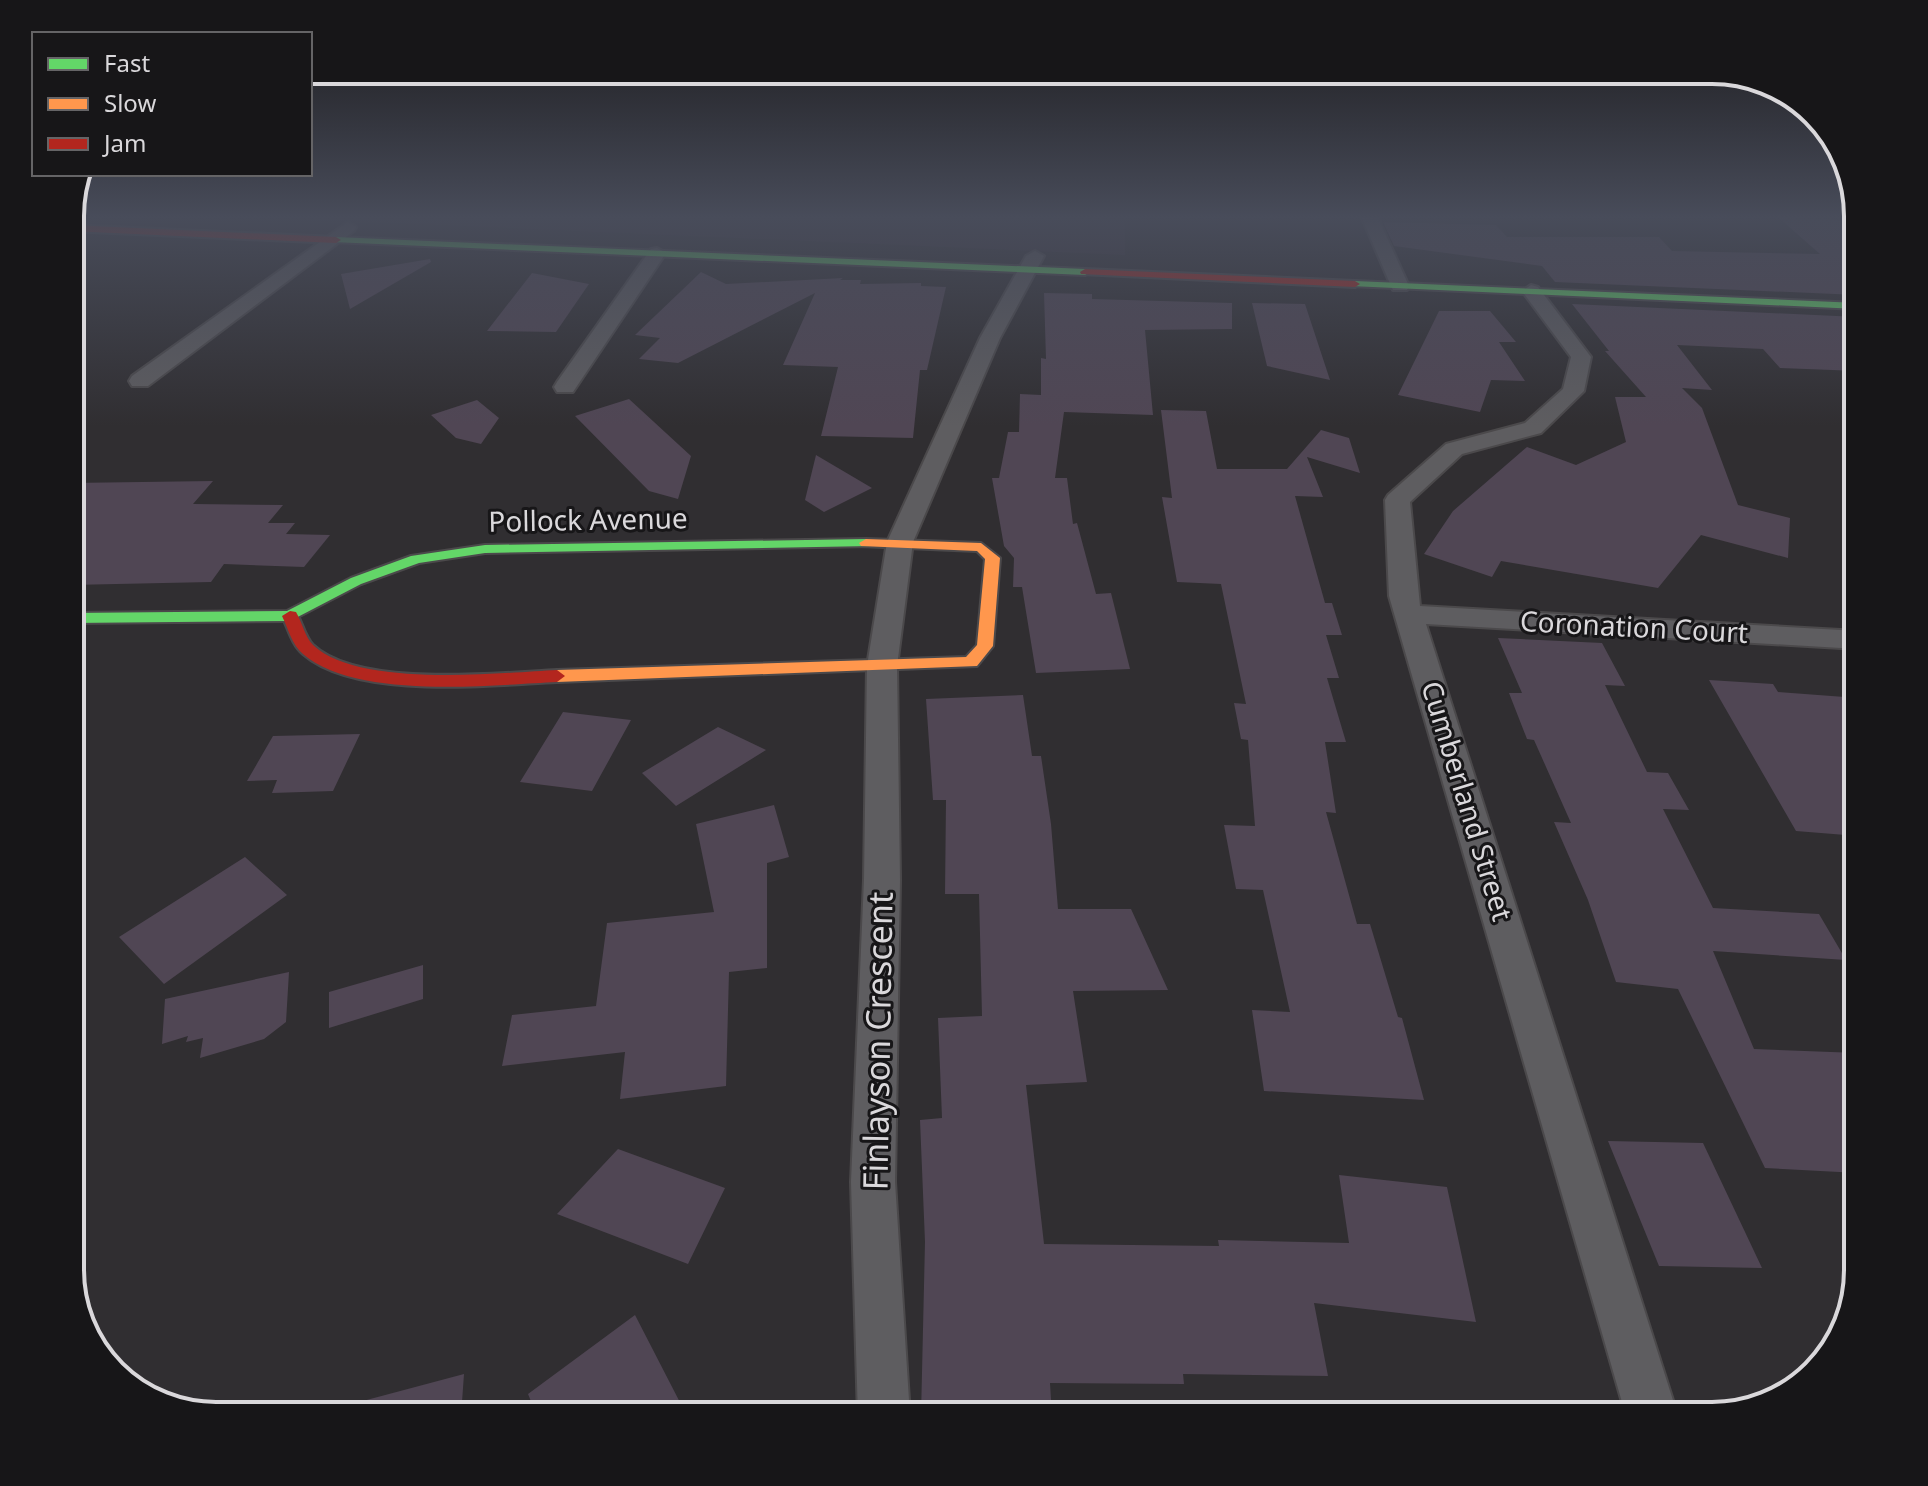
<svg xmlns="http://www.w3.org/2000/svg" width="1928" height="1486" viewBox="0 0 1928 1486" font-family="'Noto Sans',sans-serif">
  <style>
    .built { fill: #39323b }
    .building { fill: #504654 }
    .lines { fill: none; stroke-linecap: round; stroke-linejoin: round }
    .street-casing { stroke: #4b494b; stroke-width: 4 }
    .fast-casing { stroke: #4b494b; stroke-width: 4 }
    .slow-casing { stroke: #4b494b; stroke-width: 4 }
    .jam-casing { stroke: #4b494b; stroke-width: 4 }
    .street { fill: #5e5d60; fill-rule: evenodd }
    .fast { fill: #63d668; fill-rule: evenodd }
    .slow { fill: #ff974d; fill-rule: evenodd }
    .jam { fill: #b3261e; fill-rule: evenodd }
    .labels { text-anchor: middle; stroke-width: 6; stroke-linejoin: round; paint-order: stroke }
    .street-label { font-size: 28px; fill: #dad8db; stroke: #171618 }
    .near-street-label { font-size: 34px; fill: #dad8db; stroke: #171618 }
    .rim { fill: none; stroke: #dad8db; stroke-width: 4 }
  </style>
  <rect width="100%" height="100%" fill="#302e31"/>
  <path class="built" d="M282,218H1125V255Z"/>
  <path class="building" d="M1779,218L1858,221V295L1555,282L1542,266L1394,246L1383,222L1496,225L1507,237H1659L1672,251L1820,254Z
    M430,259L431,262L350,309L341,274Z
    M701,272L726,284L843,278L840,280H861L860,284L921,283V286L946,287L927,370H920L913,438L821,436L838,367L783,365L815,293L678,363L639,359L660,338L635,335Z
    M532,273L589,284L556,332L487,331Z
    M1044,293L1092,294V299L1232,303V329L1145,330L1153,415L1064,412L1055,478H1067L1073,524L1077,523L1096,594L1111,593L1130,669L1036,673L1022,587H1013L1014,558L1004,546L992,478H999L1008,432H1019L1020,394L1041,395V358L1046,359Z
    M1252,303L1305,304L1330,380L1267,366Z
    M1572,304L1858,317V371L1780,368L1763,349L1677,345L1712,390L1682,388L1702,408L1738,505L1790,518L1788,558L1701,535L1658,588L1501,561L1492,577L1424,554L1453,511L1527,447L1576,465L1626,442L1615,397H1646L1605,351H1609Z
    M1439,311H1490L1516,342H1499L1525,381L1491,380L1480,412L1398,395Z
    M629,399L691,456L678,499L649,491L575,416Z
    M477,400L499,418L481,444L456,438L431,415Z
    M1161,410L1206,411L1217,469H1287L1321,430L1349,438L1360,473L1307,457L1323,497L1295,496L1325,603H1332L1342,635H1326L1339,678H1327L1346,742H1325L1336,813L1326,812L1357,924H1370L1398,1017L1402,1018L1424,1100L1264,1091L1252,1010L1290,1012L1263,890L1236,889L1224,825L1255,826L1248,740L1241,739L1234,703L1246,704L1221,584L1177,582L1162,497L1172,498Z
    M816,455L872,488L824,512L805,500Z
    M213,481L193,504L283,505L268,523H295L286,534L330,535L304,567L224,564L211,582L70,585V483Z
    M1498,638L1602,643L1625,686L1605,685L1647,772L1668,773L1689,810L1663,809L1713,908L1819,914L1846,960L1713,951L1754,1049L1858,1053V1173L1765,1168L1678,989L1616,982L1588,900L1554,822L1571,823L1534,740L1527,739L1509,693H1522Z
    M1709,680L1773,684L1778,692L1858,698V836L1796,831Z
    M1023,695L1032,756H1041L1051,824L1058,909H1131L1168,990L1073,991L1087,1082L1026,1085L1044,1244L1219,1246L1218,1240L1349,1243L1339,1175L1447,1187L1476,1322L1314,1303L1328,1376L1183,1374L1184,1384L1050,1383L1052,1416H921L925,1242L920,1120L942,1118L938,1018L982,1016L979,894H945L946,800H933L926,699Z
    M563,712L631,720L592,791L520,782Z
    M718,727L766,750L676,806L642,773Z
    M360,734L333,791L272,793L277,780L247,781L273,736Z
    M774,805L789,857L767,863V968L729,972L726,1086L620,1099L625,1052L502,1066L512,1015L596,1006L607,923L714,912L696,824Z
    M245,857L287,895L164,984L119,937Z
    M423,965V999L329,1028V992Z
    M289,972L286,1022L264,1039L200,1058L203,1038L186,1042L188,1036L162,1044L165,999Z
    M1608,1141L1703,1143L1762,1268L1659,1266Z
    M618,1149L725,1188L688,1264L557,1214Z
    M635,1315L687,1416H537L528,1394Z
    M464,1374L461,1416H345L344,1406Z"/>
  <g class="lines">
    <g class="street-casing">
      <path id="street" d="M1362,218H1378L1409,286L1407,290H1393L1391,286Z
        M348,222L356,227L354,231L148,386H132L129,381L132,376Z
        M657,248L666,253L573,392H557L554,387L557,382L651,249Z
        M1035,251L1044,256L1000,338L913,542L897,666L900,880L895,1182L910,1416H858L851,1182L864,880L867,666L887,542L980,338L1026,256Z
        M1531,285L1538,287L1591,357L1584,391L1541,433L1462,454L1410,502L1420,606L1858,631V649L1426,624L1678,1416H1626L1389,596L1385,500L1388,495L1446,444L1525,423L1563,389L1571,357L1522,291Z"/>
    </g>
    <g class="fast-casing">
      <path id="fast" d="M336,237L1085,269L1090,272L1085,275L333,242L331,240Z
        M1355,281L1858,303V309L1351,286V282Z
        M866,539L873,543L871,546L485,553L419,563L361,584L290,621L70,623V613L287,611L351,578L411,556L485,545Z"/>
    </g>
    <g class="slow-casing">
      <path id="slow" d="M866,539L981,543L1000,558L993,646L977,666L557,682L549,676L557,670L966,657L977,645L985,559L977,551L861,546L859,543Z"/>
    </g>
    <g class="jam-casing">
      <path id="jam" d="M70,225L336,237L341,240L336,243L70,231Z
        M1085,269L1355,281L1360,284L1355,287L1081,274L1080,272Z
        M290,611L296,612C302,622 305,637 313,645C358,688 498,673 557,670L565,676L557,682C490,685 356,700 303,654C292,645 288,628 282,616Z"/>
    </g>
    <use href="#street" class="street"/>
    <use href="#fast" class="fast"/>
    <use href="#slow" class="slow"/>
    <use href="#jam" class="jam"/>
  </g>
  <linearGradient id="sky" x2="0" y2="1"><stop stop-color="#1a191b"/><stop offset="0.51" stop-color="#484c5a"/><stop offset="1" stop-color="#484c5a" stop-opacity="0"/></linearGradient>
  <rect width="1928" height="426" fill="url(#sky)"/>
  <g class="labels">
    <g class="street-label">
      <text transform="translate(588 520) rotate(-1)" y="10">Pollock Avenue</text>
      <text transform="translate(1634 627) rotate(3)" y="10">Coronation Court</text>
      <text transform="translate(1467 801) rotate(73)" y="10">Cumberland Street</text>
    </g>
    <g class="near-street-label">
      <text transform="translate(878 1041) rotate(-89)" y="12">Finlayson Crescent</text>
    </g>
  </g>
  <path d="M0 0H1928V1486H0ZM216 84H1712A132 132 0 0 1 1844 216V1270A132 132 0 0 1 1712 1402H216A132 132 0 0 1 84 1270V216A132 132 0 0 1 216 84Z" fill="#171618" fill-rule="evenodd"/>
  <path class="rim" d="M216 84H1712A132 132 0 0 1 1844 216V1270A132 132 0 0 1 1712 1402H216A132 132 0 0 1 84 1270V216A132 132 0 0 1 216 84Z"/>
  <rect x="32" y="32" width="280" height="144" fill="#171618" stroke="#656466" stroke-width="2"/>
  <rect x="48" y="58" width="40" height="12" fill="#63d668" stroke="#656466" stroke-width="2"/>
  <text x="104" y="72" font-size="24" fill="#dad8db">Fast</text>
  <rect x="48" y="98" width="40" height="12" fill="#ff974d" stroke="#656466" stroke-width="2"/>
  <text x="104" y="112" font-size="24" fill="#dad8db">Slow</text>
  <rect x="48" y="138" width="40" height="12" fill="#b3261e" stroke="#656466" stroke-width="2"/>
  <text x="104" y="152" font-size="24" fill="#dad8db">Jam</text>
</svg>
